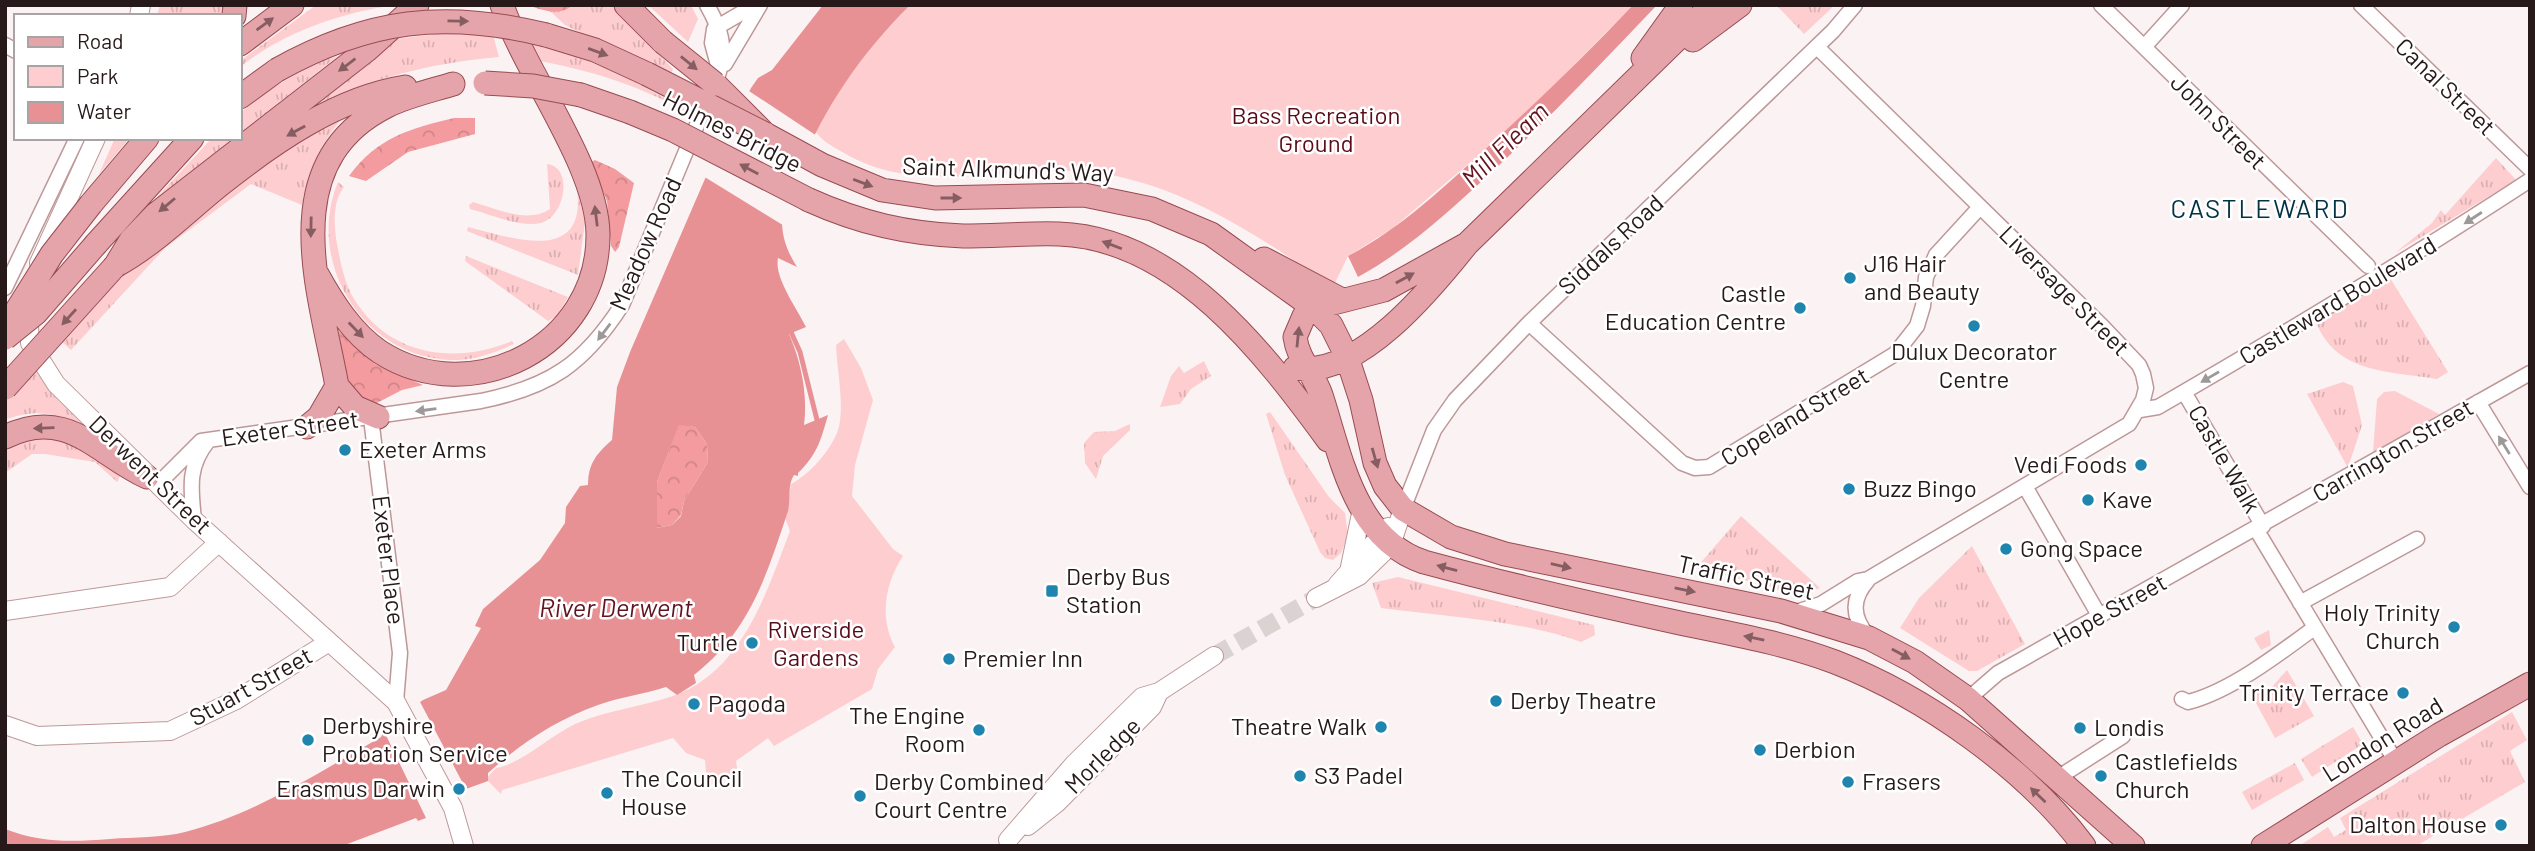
<svg xmlns="http://www.w3.org/2000/svg" width="2535" height="851" viewBox="0 0 2535 851" font-family="Barlow,sans-serif">
  <style>
    .grass { fill: url(#grass-tufts) }
    .forest { fill: url(#forest-crowns) }
    .park { fill: #fecdcf }
    .water { fill: #e89195; fill-rule: evenodd }
    .pier { fill: #fbf3f3 }
    .lines { fill: none; stroke-linecap: round; stroke-linejoin: round }
    .stream { stroke: #e89195; stroke-width: 5 }
    .tertiary-tunnel { stroke: #dbd2d2; stroke-width: 18; stroke-dasharray: 18 9; stroke-linecap: butt }
    .minor-casing { stroke: #be9899; stroke-width: 17 }
    .tertiary-casing { stroke: #be9899; stroke-width: 20 }
    .primary-casing { stroke: #974c52; stroke-width: 25 }
    .minor { stroke: #fff; stroke-width: 14 }
    .tertiary { stroke: #fff; stroke-width: 18 }
    .primary { stroke: #e5a4aa; stroke-width: 23 }
    .primary-bridge-casing { stroke: #974c52; stroke-width: 25; stroke-linecap: butt }
    .primary-bridge { stroke: #e5a4aa; stroke-width: 23 }
    .oneway { fill: #865e62 }
    .oneway2 { fill: #9e9898 }
    .poi-dot { fill: #1f84ae; stroke: #fff; stroke-width: 2.5 }
    .labels { text-anchor: middle; stroke-width: 5; stroke-linejoin: round; paint-order: stroke }
    .street-label { font-size: 24px; fill: #271919; stroke: #fff }
    .park-label { font-size: 24px; fill: #590b1a; stroke: #fff }
    .poi-label { font-size: 24px; fill: #271919; stroke: #fff; text-anchor: start }
    .water-label { font-size: 26px; font-style: italic; fill: #621521; stroke: #fff }
    .neighbourhood-label { font-size: 26px; letter-spacing: 2px; fill: #013246; stroke: #fff }
  </style>
  <defs>
    <pattern id="grass-tufts" width="24" height="20" patternUnits="userSpaceOnUse" patternTransform="scale(1.75)"><rect width="24" height="20" fill="#fecdcf"/><path d="M3 7l-1-3M5 7V3M7 7l1-3M15 17l-1-3M17 17v-4M19 17l1-3" fill="none" stroke="#daafb1"/></pattern>
    <pattern id="forest-crowns" width="20" height="18" patternUnits="userSpaceOnUse" patternTransform="scale(1.75)"><rect width="20" height="18" fill="#f39b9f"/><path d="M2 6a3 3 0 1 1 6 0M12 15a3 3 0 1 1 6 0" fill="none" stroke="#d08588"/></pattern>
  </defs>
  <rect width="100%" height="100%" fill="#fbf3f3"/>
  <path class="grass" d="M160,5H227L225,16H157Z
    M316,5H395C340,13 284,32 240,67V61Z
    M527,5H611L673,69L670,77L565,25L551,12Z
    M648,5H691L698,19L688,42Z
    M1776,5H1835L1804,34Z
    M444,33L493,35L499,57C442,62 385,74 333,98C312,108 292,122 273,134L366,66L396,39Z
    M528,37L616,71L695,115V117C641,86 600,73 540,61Z
    M338,56L240,133V113C268,90 303,66 338,56Z
    M348,111C322,142 309,165 302,205L251,184L165,248L71,350L61,341L126,271L255,167Z
    M115,138H130L99,174Z
    M212,138H233L142,213Z
    M2496,158L2516,180L2395,253L2432,223L2441,210L2445,215Z
    M547,164C574,167 565,217 541,223C521,228 490,214 470,209L469,205L473,202C497,209 528,224 550,209Z
    M338,182L344,187C332,202 334,226 337,244C341,265 345,287 358,305C394,357 458,364 512,341L514,344C496,352 478,359 458,360C366,362 304,264 338,182Z
    M577,190L585,222L578,275L467,231L468,227C509,237 587,266 577,190Z
    M466,256L568,297L557,316L548,321L465,261Z
    M2390,278L2448,372L2437,379C2390,371 2336,374 2316,322Z
    M1204,361L1211,376L1191,389L1180,404L1160,407L1171,376L1179,366L1184,373Z
    M34,369L59,401L94,428L91,431C63,414 37,407 5,420V401Z
    M2343,382L2353,386L2362,425L2348,468L2307,394Z
    M1270,412L1329,497L1345,513L1348,536L1341,553L1333,560L1325,558L1320,552L1285,475L1266,414Z
    M1130,424V430L1103,456L1096,479L1085,463L1084,443L1094,432L1115,431Z
    M61,437L98,455L120,476L117,482L95,462L45,454H32L5,473V447L26,439Z
    M1741,516L1820,588L1798,595L1697,567Z
    M1972,546L2025,644L1977,671H1969L1900,628L1919,598Z
    M1398,577L1594,625L1595,635L1581,642C1527,621 1440,616 1381,608L1372,583Z
    M2269,630L2271,645L2261,650L2254,638Z
    M2287,670L2314,716L2275,738L2250,692L2272,687Z
    M2512,712L2527,740L2510,751L2525,782L2416,846H2299L2328,827L2334,837L2346,830L2340,818Z
    M2353,727L2363,744L2312,777L2301,759Z
    M2295,763L2304,780L2252,810L2242,792Z"/>
  <path class="forest" d="M527,5H573C559,17 543,10 527,5Z
    M454,118H475V134L408,152L366,181L349,176C378,137 409,129 454,118Z
    M595,160L615,169L634,183L619,247L615,252L611,246L607,201L591,162Z
    M338,330L375,364L423,385L402,390L373,405L351,400Z
    M679,424L695,427L707,444L708,462L684,501L681,515L672,525L657,528V482Z"/>
  <path class="park" d="M910,5H1633L1522,118L1393,228L1348,256L1333,287C1266,241 1196,193 1116,176C1025,156 930,203 844,153C832,146 823,142 815,131C836,83 873,42 910,5Z
    M844,339L861,368L873,400L855,465L852,496L893,549L903,556C885,583 879,618 895,647L878,669L872,689L774,746L768,738L736,761L737,768C728,777 720,783 707,785L705,760L686,753L673,738L502,790L501,794L486,779L496,768C521,764 550,736 575,724C607,710 641,707 673,696C743,671 766,593 790,531L785,518L791,484C811,474 838,443 840,421C843,397 837,369 836,345Z
    M2395,391L2439,414L2373,452L2377,399L2384,392Z"/>
  <path class="water" d="M823,5H910C861,54 825,106 799,170C792,186 783,203 782,221C782,238 788,253 797,267L778,258C774,278 797,308 806,327L789,334C801,361 808,395 804,425L828,415C821,440 817,455 798,473V476L794,475C787,486 791,499 788,511C766,577 750,631 694,675L696,683L677,695L666,687C644,694 620,697 598,705C556,720 521,743 488,773V781L466,789L431,816L418,821L416,818L342,846H5V829C41,843 72,842 110,839C134,837 162,838 185,832C255,814 318,773 381,737L387,725L423,700L446,690L481,628L475,626L483,609L540,560L565,523L566,507L580,486L588,485C588,464 596,454 612,440L617,387L630,352L711,165L751,88L758,78L772,70ZM679,425L695,427L707,444L708,462L684,501L681,516L672,525L657,528V482Z
    M1633,5H1657C1603,62 1549,118 1492,172C1449,211 1409,249 1358,277L1348,256C1403,227 1446,185 1491,144C1540,99 1587,54 1633,5Z"/>
  <path class="pier" d="M746,89L817,136L788,203L786,227L703,176Z
    M419,700L468,793L445,811L427,820L382,727L398,707Z"/>
  <g class="lines">
    <path class="stream" d="M791,332L800,352L817,420"/>
    <path class="tertiary-tunnel" d="M1214,656L1316,598"/>
    <g class="minor-casing">
      <path id="minor" d="M2101,5L2368,266
        M2361,5L2530,169
        M5,45L16,51
        M2144,47L2182,5
        M725,64L760,5
        M719,69L712,43L714,29L755,5
        M5,288L77,138
        M1529,323L1682,463L1695,468L1709,467L1895,354L1917,326L1923,306L1926,277L1936,255L1980,207
        M2184,392L2263,526
        M2478,402L2530,487
        M2140,410L2158,407C2284,334 2408,260 2530,180
        M371,418L400,653L396,702
        M157,485L201,441L481,401C550,387 584,364 622,305L719,72C726,44 721,30 707,5
        M2026,488L2100,617
        M1403,509L1434,430L1455,400L1529,323L1833,31L1855,5
        M194,520C191,489 187,467 208,441
        M2256,529L2396,762
        M1868,580C1851,599 1852,617 1868,636
        M2300,603L2417,539
        M1793,613L1821,604L1858,581L1868,579L2129,424L2143,400L2146,388L2143,374L2139,365L2103,327L1817,47
        M1968,699L1998,673L2530,373
        M2182,699L2188,702C2229,692 2279,654 2314,628
        M2059,777L2123,736"/>
    </g>
    <g class="tertiary-casing">
      <path id="tertiary" d="M139,16L141,5
        M39,263L96,138
        M28,310L30,343L56,384L194,520L396,702L453,808L464,846
        M1350,567L1362,509
        M1337,585L1388,527
        M1316,598L1359,576L1391,545L1403,509
        M5,611L170,587L219,542
        M5,725L37,736L170,731L236,700L329,642
        M1028,826L1057,803L1152,707L1159,692
        M1008,840L1074,764L1142,697L1159,692L1214,656"/>
    </g>
    <g class="primary-casing">
      <path id="primary" d="M626,5L663,42
        M234,16L235,5
        M546,35L595,50L647,74
        M1693,40L1740,5
        M240,44L292,5
        M1643,58L1681,5
        M715,84L765,134L822,165L882,190L935,198L1084,195L1152,209L1211,234L1314,308L1331,325L1347,357L1361,400L1375,463L1385,486L1403,509L1451,537L1505,554L1781,611L1869,638L1915,662L1968,699L2133,846
        M581,95L630,112
        M240,97L277,70
        M809,200C860,223 908,234 963,236C995,236 1027,233 1059,234C1177,238 1265,354 1328,440
        M91,204L147,138
        M96,244L192,138
        M1467,244L1384,290L1314,308L1304,316L1295,337C1298,360 1314,374 1321,395C1341,456 1354,539 1424,562C1505,584 1588,603 1671,621C1726,633 1782,642 1835,662C1925,697 2026,768 2084,846
        M1264,259L1342,300
        M117,263L131,240L156,214L367,50L417,5
        M115,266C155,244 186,212 221,184C274,142 337,98 405,87
        M317,274C333,303 352,333 380,352C472,411 599,346 598,234C597,165 526,75 502,5
        M1295,368C1358,379 1432,288 1467,244L1712,5
        M337,386L355,407L378,417
        M307,427L319,417L337,386C320,292 273,163 387,106C407,96 430,91 453,84
        M5,437C67,406 97,454 147,477
        M2263,846L2439,735L2530,684"/>
    </g>
    <use href="#minor" class="minor"/>
    <use href="#tertiary" class="tertiary"/>
    <use href="#primary" class="primary"/>
    <g class="primary-bridge-casing">
      <path id="primary-bridge" d="M663,42L715,84
        M277,70C368,19 445,10 546,35
        M647,74L765,134
        M485,83L533,86L581,95
        M630,112L673,130L809,200
        M5,329L52,254L91,204
        M5,338L36,313L96,244
        M5,388L115,266"/>
    </g>
    <use href="#primary-bridge" class="primary-bridge"/>
  </g>
  <defs><path id="oneway-solid" d="M-6-.8H1V-3.2L6.5 0L1 3.2V.8H-6Z" transform="scale(1.75)"/></defs>
  <g class="oneway">
    <use href="#oneway-solid" transform="translate(458 21) rotate(1)"/>
    <use href="#oneway-solid" transform="translate(265 24) rotate(-36)"/>
    <use href="#oneway-solid" transform="translate(598 52) rotate(20)"/>
    <use href="#oneway-solid" transform="translate(689 63) rotate(39)"/>
    <use href="#oneway-solid" transform="translate(347 65) rotate(143)"/>
    <use href="#oneway-solid" transform="translate(296 131) rotate(151)"/>
    <use href="#oneway-solid" transform="translate(749 169) rotate(-152)"/>
    <use href="#oneway-solid" transform="translate(863 183) rotate(21)"/>
    <use href="#oneway-solid" transform="translate(951 198)"/>
    <use href="#oneway-solid" transform="translate(167 205) rotate(140)"/>
    <use href="#oneway-solid" transform="translate(596 216) rotate(-97)"/>
    <use href="#oneway-solid" transform="translate(311 227) rotate(91)"/>
    <use href="#oneway-solid" transform="translate(1112 245) rotate(-159)"/>
    <use href="#oneway-solid" transform="translate(1405 278) rotate(-29)"/>
    <use href="#oneway-solid" transform="translate(69 317) rotate(132)"/>
    <use href="#oneway-solid" transform="translate(356 330) rotate(46)"/>
    <use href="#oneway-solid" transform="translate(1298 337) rotate(-84)"/>
    <use href="#oneway-solid" transform="translate(44 428) rotate(178)"/>
    <use href="#oneway-solid" transform="translate(1375 458) rotate(74)"/>
    <use href="#oneway-solid" transform="translate(1561 566) rotate(13)"/>
    <use href="#oneway-solid" transform="translate(1447 568) rotate(-165)"/>
    <use href="#oneway-solid" transform="translate(1685 590) rotate(11)"/>
    <use href="#oneway-solid" transform="translate(1754 638) rotate(-168)"/>
    <use href="#oneway-solid" transform="translate(1901 654) rotate(29)"/>
    <use href="#oneway-solid" transform="translate(2038 795) rotate(-136)"/>
  </g>
  <g class="oneway2">
    <use href="#oneway-solid" transform="translate(2473 218) rotate(147)"/>
    <use href="#oneway-solid" transform="translate(604 332) rotate(127)"/>
    <use href="#oneway-solid" transform="translate(2210 377) rotate(150)"/>
    <use href="#oneway-solid" transform="translate(426 410) rotate(172)"/>
    <use href="#oneway-solid" transform="translate(2504 445) rotate(-122)"/>
  </g>
  <g class="poi-dot">
    <circle cx="1850" cy="278" r="7"/>
    <circle cx="1800" cy="308" r="7"/>
    <circle cx="1974" cy="326" r="7"/>
    <circle cx="345" cy="450" r="7"/>
    <circle cx="2141" cy="465" r="7"/>
    <circle cx="1849" cy="489" r="7"/>
    <circle cx="2088" cy="500" r="7"/>
    <circle cx="2006" cy="549" r="7"/>
    <rect x="1045" y="584" width="14" height="14" rx="3.5"/>
    <circle cx="2454" cy="627" r="7"/>
    <circle cx="752" cy="643" r="7"/>
    <circle cx="949" cy="659" r="7"/>
    <circle cx="2403" cy="693" r="7"/>
    <circle cx="1496" cy="701" r="7"/>
    <circle cx="694" cy="704" r="7"/>
    <circle cx="1381" cy="727" r="7"/>
    <circle cx="2080" cy="728" r="7"/>
    <circle cx="979" cy="730" r="7"/>
    <circle cx="308" cy="740" r="7"/>
    <circle cx="1760" cy="750" r="7"/>
    <circle cx="1300" cy="776" r="7"/>
    <circle cx="2101" cy="776" r="7"/>
    <circle cx="1848" cy="782" r="7"/>
    <circle cx="459" cy="789" r="7"/>
    <circle cx="607" cy="793" r="7"/>
    <circle cx="860" cy="796" r="7"/>
    <circle cx="2501" cy="825" r="7"/>
  </g>
  <g class="labels">
    <g class="street-label">
      <text transform="translate(2445 87) rotate(44)" y="8">Canal Street</text>
      <text transform="translate(2218 122) rotate(45)" y="8">John Street</text>
      <text transform="translate(732 132) rotate(27)" y="8">Holmes Bridge</text>
      <text transform="translate(1008 170) rotate(2)" y="8">Saint Alkmund's Way</text>
      <text transform="translate(646 244) rotate(-66)" y="8">Meadow Road</text>
      <text transform="translate(1611 245) rotate(-43)" y="8">Siddals Road</text>
      <text transform="translate(2064 291) rotate(45)" y="8">Liversage Street</text>
      <text transform="translate(2338 301) rotate(-31)" y="8">Castleward Boulevard</text>
      <text transform="translate(1795 417) rotate(-31)" y="8">Copeland Street</text>
      <text transform="translate(290 429) rotate(-8)" y="8">Exeter Street</text>
      <text transform="translate(2393 451) rotate(-30)" y="8">Carrington Street</text>
      <text transform="translate(2224 459) rotate(60)" y="8">Castle Walk</text>
      <text transform="translate(150 475) rotate(44)" y="8">Derwent Street</text>
      <text transform="translate(388 560) rotate(83)" y="8">Exeter Place</text>
      <text transform="translate(1746 578) rotate(12)" y="8">Traffic Street</text>
      <text transform="translate(2110 611) rotate(-29)" y="8">Hope Street</text>
      <text transform="translate(251 687) rotate(-29)" y="8">Stuart Street</text>
      <text transform="translate(2383 740) rotate(-32)" y="8">London Road</text>
      <text transform="translate(1103 756) rotate(-45)" y="8">Morledge</text>
    </g>
    <g class="park-label">
      <text x="1316" y="124">Bass Recreation<tspan x="1316" dy="28">Ground</tspan></text>
      <text x="816" y="638">Riverside<tspan x="816" dy="28">Gardens</tspan></text>
    </g>
    <g class="poi-label">
      <text x="1864" y="272">J16 Hair<tspan x="1864" dy="28">and Beauty</tspan></text>
      <text x="1786" y="302" text-anchor="end">Castle<tspan x="1786" dy="28">Education Centre</tspan></text>
      <text x="1974" y="360" text-anchor="middle">Dulux Decorator<tspan x="1974" dy="28">Centre</tspan></text>
      <text x="359" y="458">Exeter Arms</text>
      <text x="2127" y="473" text-anchor="end">Vedi Foods</text>
      <text x="1863" y="497">Buzz Bingo</text>
      <text x="2102" y="508">Kave</text>
      <text x="2020" y="557">Gong Space</text>
      <text x="1066" y="585">Derby Bus<tspan x="1066" dy="28">Station</tspan></text>
      <text x="2440" y="621" text-anchor="end">Holy Trinity<tspan x="2440" dy="28">Church</tspan></text>
      <text x="738" y="651" text-anchor="end">Turtle</text>
      <text x="963" y="667">Premier Inn</text>
      <text x="2389" y="701" text-anchor="end">Trinity Terrace</text>
      <text x="1510" y="709">Derby Theatre</text>
      <text x="708" y="712">Pagoda</text>
      <text x="965" y="724" text-anchor="end">The Engine<tspan x="965" dy="28">Room</tspan></text>
      <text x="322" y="734">Derbyshire<tspan x="322" dy="28">Probation Service</tspan></text>
      <text x="1367" y="735" text-anchor="end">Theatre Walk</text>
      <text x="2094" y="736">Londis</text>
      <text x="1774" y="758">Derbion</text>
      <text x="2115" y="770">Castlefields<tspan x="2115" dy="28">Church</tspan></text>
      <text x="1314" y="784">S3 Padel</text>
      <text x="621" y="787">The Council<tspan x="621" dy="28">House</tspan></text>
      <text x="874" y="790">Derby Combined<tspan x="874" dy="28">Court Centre</tspan></text>
      <text x="1862" y="790">Frasers</text>
      <text x="445" y="797" text-anchor="end">Erasmus Darwin</text>
      <text x="2487" y="833" text-anchor="end">Dalton House</text>
    </g>
    <g class="water-label">
      <text transform="translate(1505 145) rotate(-44)" y="9">Mill Fleam</text>
      <text x="616" y="617">River Derwent</text>
    </g>
    <g class="neighbourhood-label">
      <text x="2260" y="218">CASTLEWARD</text>
    </g>
  </g>
  <rect width="2535" height="851" fill="none" stroke="#271919" stroke-width="14"/>
  <rect x="14" y="14" width="228" height="126" fill="#ffffff" stroke="#a9a3a3" stroke-width="2"/>
  <rect x="28" y="37" width="35" height="10" fill="#e5a4aa" stroke="#a9a3a3" stroke-width="2"/>
  <text x="77" y="49" font-size="21" fill="#271919">Road</text>
  <rect x="28" y="66" width="35" height="21" fill="#fecdcf" stroke="#a9a3a3" stroke-width="2"/>
  <text x="77" y="84" font-size="21" fill="#271919">Park</text>
  <rect x="28" y="102" width="35" height="21" fill="#e89195" stroke="#a9a3a3" stroke-width="2"/>
  <text x="77" y="119" font-size="21" fill="#271919">Water</text>
</svg>
